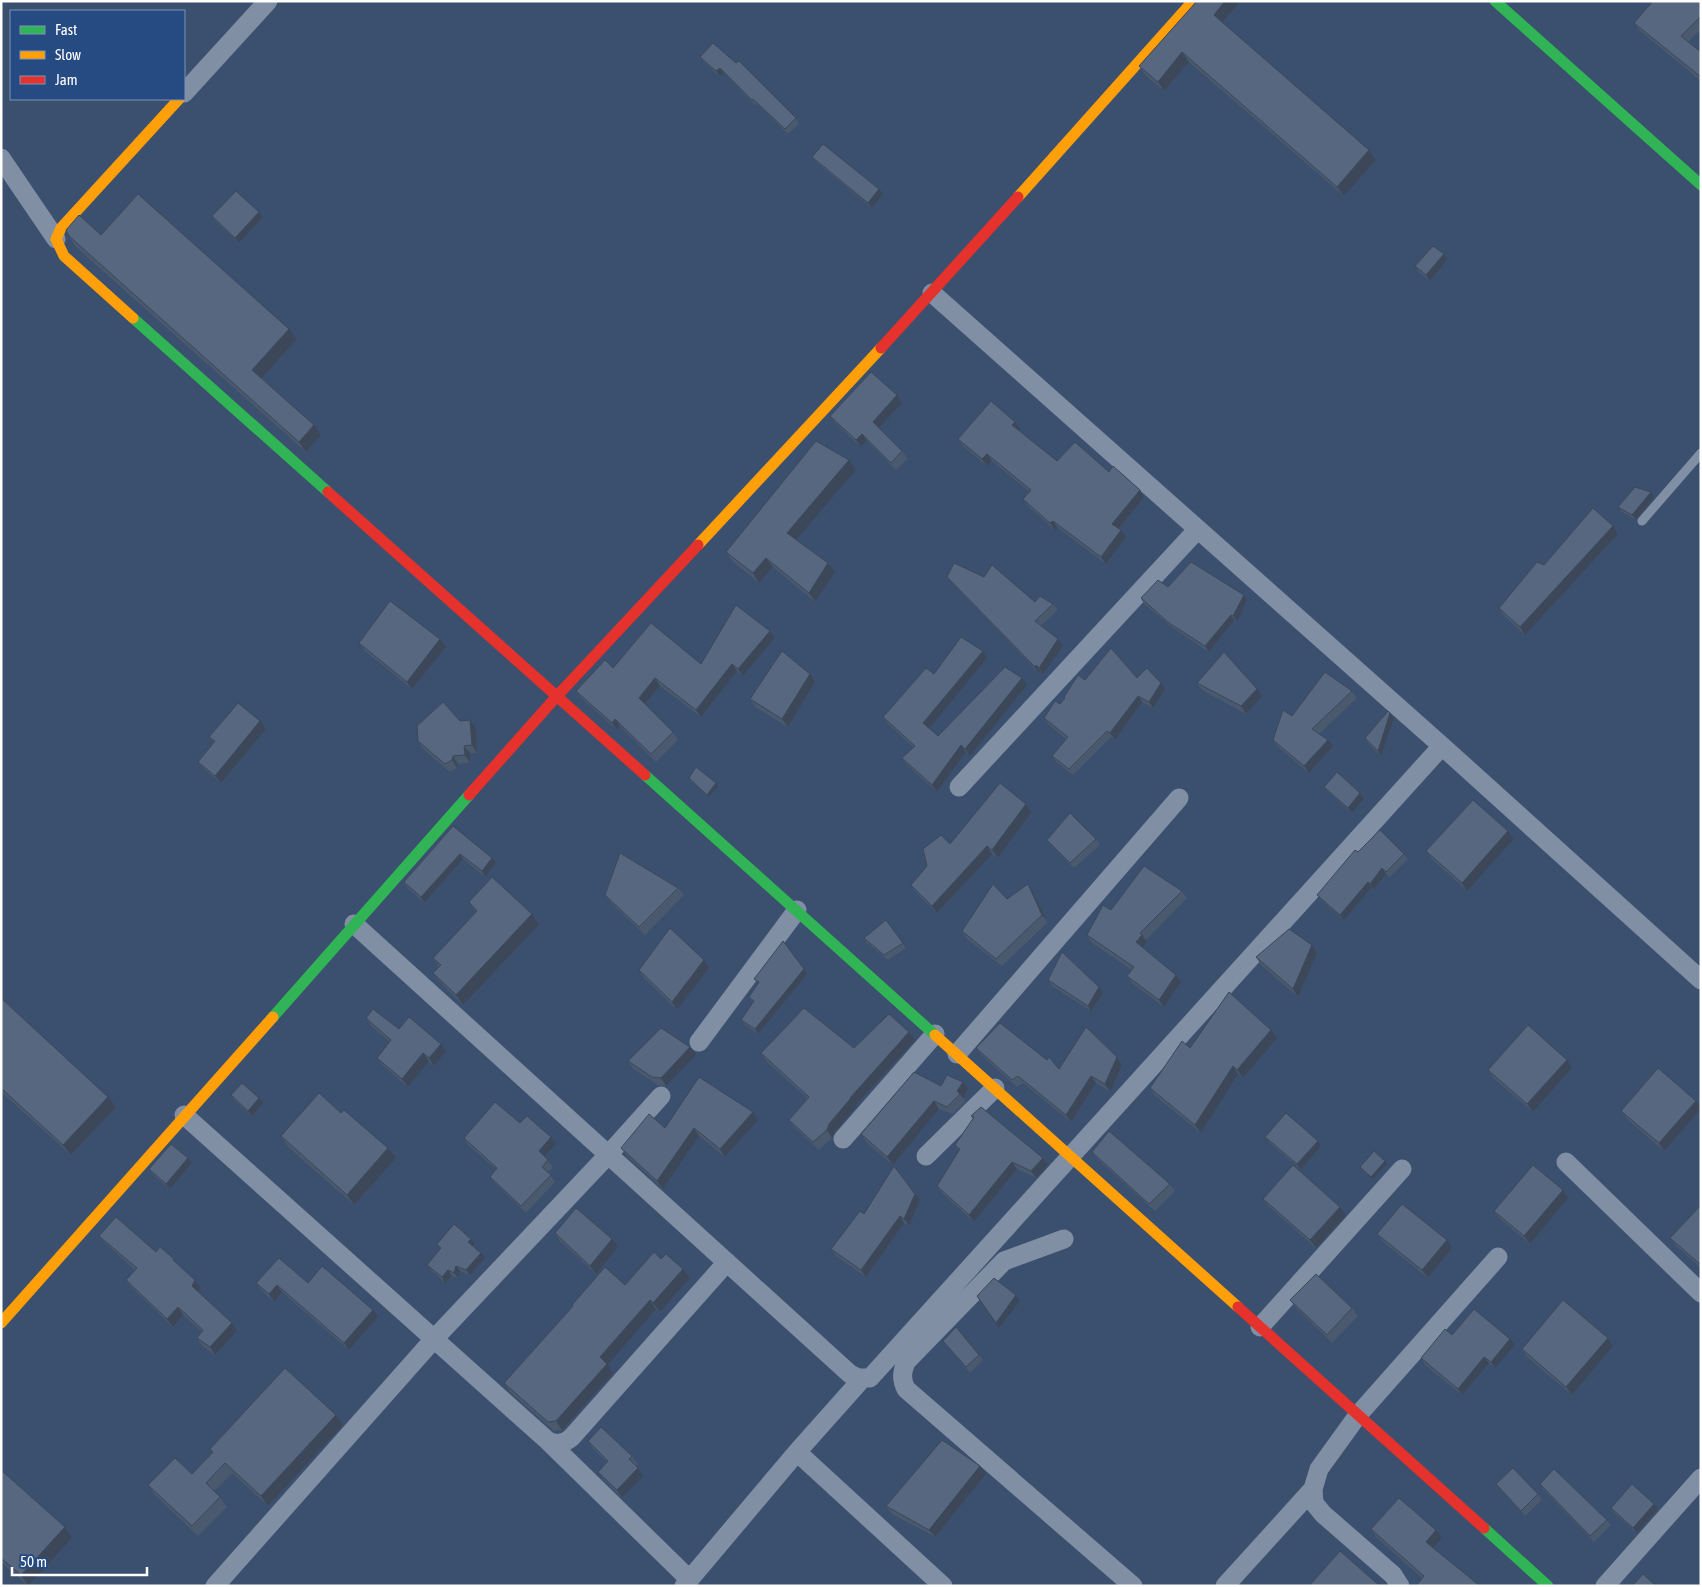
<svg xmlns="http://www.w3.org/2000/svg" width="1702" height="1587" viewBox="0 0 1702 1587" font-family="'Asap Condensed',sans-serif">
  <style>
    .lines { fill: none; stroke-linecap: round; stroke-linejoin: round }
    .lane { stroke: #818fa4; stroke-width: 9 }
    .street { stroke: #818fa4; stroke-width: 19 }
    .fast { stroke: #30b455; stroke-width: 11 }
    .slow { stroke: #ff9f0a; stroke-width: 11 }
    .jam { stroke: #e5322d; stroke-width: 11 }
    .wall { fill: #4a596d }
    .shaded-wall { fill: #3c4859 }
    .building { fill: #56677f; stroke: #3c4859 }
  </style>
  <rect width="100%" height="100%" fill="#3b4f6e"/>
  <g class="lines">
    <path class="lane" d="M1642,521L1701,453"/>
    <path class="street" d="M184,93L268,1
      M1,158L56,239
      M932,293L1442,746L1701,980
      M959,787L1198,529
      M354,924L850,1374L858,1378H870L1442,746
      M699,1042L797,910
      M957,1054L1179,798
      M184,1115L548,1441C557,1445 563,1444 571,1438L727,1262
      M843,1139L935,1034
      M926,1156L995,1088
      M1566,1162L1701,1293
      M1064,1239L1004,1261L906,1362C902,1372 901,1379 906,1389L1133,1586
      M1260,1327L1402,1169
      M549,1442L689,1579
      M797,1452L943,1586
      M215,1586L434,1339L608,1155L661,1096
      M684,1586L797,1452L862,1379
      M1225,1586L1313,1489
      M1400,1586L1393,1575L1323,1514L1314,1503L1313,1489L1319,1469L1358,1415L1498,1257
      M1605,1586L1701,1478"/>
    <path class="fast" d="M1495,1L1701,185
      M133,318L328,492
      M645,775L935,1035
      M273,1017L469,795
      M1484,1528L1548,1586"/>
    <path class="slow" d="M1018,197L1193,1
      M133,318L64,256L56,239L61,228L179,99
      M698,545L881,348
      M935,1035L1238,1307
      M1,1323L273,1017"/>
    <path class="jam" d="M881,348L1018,197
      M328,492L645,775
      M469,795L557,696L698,545
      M1238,1307L1484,1528"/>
  </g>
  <path class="wall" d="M1197,1H1241L1222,23L1369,150L1376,160L1344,196L1189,62L1164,91L1146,76L1139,66Z
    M1701,1V29L1688,42L1701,52V81L1639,30L1634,23Z
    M713,43L796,118L799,124L788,134L757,104L755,105L724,73L720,77L704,62L700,57Z
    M812,157L883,194L872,208L816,162Z
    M259,212L263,217L239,243L216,222L212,216Z
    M101,235L289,329L297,339L262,378L321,435L306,452L76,247L69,236Z
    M1447,260L1430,281L1419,272L1415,266Z
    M902,403L879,428L902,451L908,459L896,470L867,441L861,447L835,423L830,416Z
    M1020,429L1018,430L1057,461L1109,472L1140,490L1144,497L1119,529L1126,537L1106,564L1058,528L1055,530L1028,506L1023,499L1030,492L992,461L987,466L963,446L958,439Z
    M856,470L796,539L828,563L835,572L815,602L773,567L759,583L732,561L726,552Z
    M1654,497L1636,520L1622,512L1618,507Z
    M1613,526L1618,534L1525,635L1504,616L1499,608L1544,565Z
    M947,577L1035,602L1053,604L1058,610L1041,626L1063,646L1043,674L1041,672L1039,673L952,583Z
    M1168,587L1244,595L1247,600L1237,622L1234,620L1209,652L1173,628L1144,604L1141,598Z
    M770,631L775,638L743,676L737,671L701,717L660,686L645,704L673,732L678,740L656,762L620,726L617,730L581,698L576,691L613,668L701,664Z
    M359,643L446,647L412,689L365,651Z
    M983,651L987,658L929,728L938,736L1022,678L1027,685L970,756L966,752L937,792L907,765L902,758L914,748L888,724L883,717L934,674Z
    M1137,678L1161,683L1165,689L1153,708L1142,702L1115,740L1111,737L1073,775L1056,762L1052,756L1066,739L1048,724L1044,718L1060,704L1085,680Z
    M815,682L788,727L755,707L750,699Z
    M1197,683L1262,696L1246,714L1202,690Z
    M1352,691L1357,698L1319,734L1333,746L1309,773L1278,747L1273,740L1292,716Z
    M1390,713L1394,718L1381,756L1369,744L1365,738Z
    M470,720L476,728L477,753H470V763L458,764L457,768L450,772L423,749L418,741L460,721Z
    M266,729L221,783L204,769L198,762L214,743L209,737Z
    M689,778L718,786L709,797L691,781Z
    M1324,787L1364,799L1352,813L1328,792Z
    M1026,804L1031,812L998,858L992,854L937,913L916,892L911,885L950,844Z
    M453,826L496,863L485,877L463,859L424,903L407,887L404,882Z
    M1508,831L1514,839L1467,891L1432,859L1426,851Z
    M1096,839L1100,845L1074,868L1051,845L1047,840Z
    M1358,852L1404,854L1408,859L1390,877L1386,874L1374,889L1372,887L1344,920L1321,900L1317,895Z
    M678,888L684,895L645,935L611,903L605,895Z
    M1182,891L1187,898L1146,940L1147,942L1142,947L1181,982L1164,1007L1132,983L1127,976L1132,970L1092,943L1087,935L1111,910Z
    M1033,892L1048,922L1002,966L967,939L962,931L1007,899Z
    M469,902L532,914L539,925L463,1005L441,983L433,973L439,967L433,958L476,912Z
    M886,920L906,948L888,960L867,943L864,938Z
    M1312,945L1317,953L1298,997L1261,965L1256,957Z
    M709,968L677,1010L644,978L639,970Z
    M807,974L758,1034L745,1025L741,1020L753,1003L749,997L758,983L754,979Z
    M1048,980L1099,987L1103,993L1091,1011L1052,986Z
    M1,998L116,1107L71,1155L1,1092Z
    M366,1018L399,1029L446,1051L434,1066L429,1061L408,1087L382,1065L377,1058L390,1042L371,1026Z
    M909,1032L915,1040L856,1105L857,1106L835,1132L832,1138L819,1150L795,1128L789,1120L807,1098L766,1061L761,1053L854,1048Z
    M1277,1038L1243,1078L1238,1074L1201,1133L1155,1096L1150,1088L1190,1048Z
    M976,1048L1047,1060L1059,1069L1117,1057L1122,1065L1110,1092L1096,1083L1071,1122L1023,1083L1017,1087L1015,1085L981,1055Z
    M696,1055L666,1086L658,1085L633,1069L628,1061Z
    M1572,1068L1533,1112L1493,1078L1488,1070Z
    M963,1082L968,1089L963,1098L966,1101L953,1114L939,1109L893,1165L866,1142L861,1134L941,1086Z
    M231,1095L259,1098L263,1103L252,1116L234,1100Z
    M1696,1101L1701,1108V1109L1664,1151L1627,1119L1621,1111Z
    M981,1107L1043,1158L1048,1165L1036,1178L1017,1169L974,1222L942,1193L937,1186L959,1151L955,1145L973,1119L971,1116Z
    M753,1112L758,1120L725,1157L699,1136L663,1189L627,1156L621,1148L665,1128Z
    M341,1113L388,1148L396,1158L354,1205L288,1147L281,1136Z
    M520,1123L556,1144L544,1157L548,1160L553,1167L548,1172L555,1182L526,1213L495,1183L490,1177L496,1169L468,1145L464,1138Z
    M1265,1137L1321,1146L1301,1170L1269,1142Z
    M1092,1152L1170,1184L1175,1191L1155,1211L1097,1159Z
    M188,1158L192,1163L170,1189L153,1175L149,1169Z
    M1568,1198L1530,1244L1500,1219L1494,1211Z
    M1263,1199L1346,1215L1316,1248L1269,1207Z
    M920,1200L909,1226L904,1223L866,1277L836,1256L831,1249L864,1214Z
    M1701,1205V1268L1676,1246L1670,1238Z
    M555,1233L618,1247L596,1274L560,1241Z
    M1377,1234L1452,1248L1428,1278L1383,1242Z
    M99,1236L156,1252L178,1264L195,1280L201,1288L198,1292L232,1323L237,1331L215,1355L202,1346L197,1338L202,1332L183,1315L173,1327L132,1288L126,1280L135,1270L105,1243Z
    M471,1239L475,1244L473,1246L485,1258L470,1275L460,1271L458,1278L452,1276L445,1283L431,1270L427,1265L440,1249L437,1244Z
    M661,1259L683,1269L690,1278L660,1312L656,1309L608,1365L613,1373L562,1430L554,1431L510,1392L504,1383L625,1285Z
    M256,1283H308L373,1310L378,1317L349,1350L282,1292L274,1302L261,1290Z
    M1290,1300L1352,1308L1358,1316L1332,1343L1296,1308Z
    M1452,1335L1515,1345L1495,1368L1489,1363L1462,1395L1425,1365L1421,1358Z
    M1608,1338L1613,1346L1572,1395L1527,1357L1522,1349Z
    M943,1341L979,1355L983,1360L970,1373Z
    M336,1415L343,1425L268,1506L232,1473L214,1491L220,1497L227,1507L198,1536L155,1495L148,1485L192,1474L213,1453L210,1449Z
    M588,1441L632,1456L638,1464L636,1466L643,1476L622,1498L604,1480L598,1472L607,1462L593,1449Z
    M1,1470L72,1538L28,1586L1,1562Z
    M986,1474L935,1537L892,1514L886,1506Z
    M1496,1484L1538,1494L1542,1500L1525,1516L1500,1489Z
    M1540,1484L1607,1520L1611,1525L1594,1542L1543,1489Z
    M1654,1504L1658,1509L1637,1533L1614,1513L1611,1508Z
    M1371,1529L1436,1530L1442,1538L1433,1548L1480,1586L1422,1578L1376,1537Z"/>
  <path class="shaded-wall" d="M1225,1H1241L1220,25L1214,15Z
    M1182,52L1189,62L1164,91L1158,82Z
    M720,68L724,73L720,77L716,71Z
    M1369,150L1376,160L1344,196L1337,187Z
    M879,189L883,194L872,208L868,203Z
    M259,212L263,217L239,243L235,238Z
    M1444,254L1447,260L1430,281L1426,275Z
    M289,329L297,339L260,380L252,370Z
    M897,395L902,403L878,429L873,422Z
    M1015,422L1020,429L1017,432L1012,425Z
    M314,425L321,435L306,452L299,442Z
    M862,434L867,441L861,447L856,440Z
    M987,454L992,461L987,466L982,459Z
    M849,460L856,470L794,542L787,533Z
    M1140,490L1144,497L1117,531L1112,524Z
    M1651,492L1654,497L1636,520L1632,515Z
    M1053,521L1058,528L1055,530L1050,523Z
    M1613,526L1618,534L1525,635L1520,627Z
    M1121,530L1126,537L1106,564L1101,557Z
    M766,558L773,567L759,583L753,573Z
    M828,563L835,572L815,602L809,593Z
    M1244,595L1247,600L1237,622L1233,616Z
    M1231,615L1234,620L1209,652L1205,646Z
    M770,631L775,638L743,676L738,669Z
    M440,639L446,647L412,689L407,682Z
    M1058,639L1063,646L1043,674L1039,668Z
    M983,651L987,658L928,730L923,723Z
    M732,664L737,671L701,717L696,710Z
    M1036,665L1041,672L1039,673L1035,667Z
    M810,674L815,682L788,727L782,719Z
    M655,678L660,686L644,705L639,698Z
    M1022,678L1027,685L970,756L965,749Z
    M1161,683L1165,689L1153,708L1149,702Z
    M1257,689L1262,696L1246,714L1241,706Z
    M1138,696L1142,702L1115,740L1110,733Z
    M1390,713L1394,718L1381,756L1378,751Z
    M615,719L620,726L617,730L612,723Z
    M470,720L476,728L477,753L472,745Z
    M260,721L266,729L221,783L215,776Z
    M1328,740L1333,746L1309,773L1304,766Z
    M961,745L966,752L937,792L932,785Z
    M464,746L470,753V763L465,755Z
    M453,756L458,764L457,768L452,760Z
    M716,783L718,786L709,797L707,795Z
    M1360,793L1364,799L1352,813L1348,808Z
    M1026,804L1031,812L998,858L992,850Z
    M1508,831L1514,839L1467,891L1462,883Z
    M987,846L992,854L937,913L932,906Z
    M460,854L463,859L424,903L421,897Z
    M492,858L496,863L485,877L482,871Z
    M1382,868L1386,874L1374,889L1370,884Z
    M1368,882L1372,887L1344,920L1340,915Z
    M1028,884L1033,892L1048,922L1042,915Z
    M532,914L539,925L463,1005L456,995Z
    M1142,935L1147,942L1141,949L1136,942Z
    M1312,945L1317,953L1298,997L1293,989Z
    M704,960L709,968L677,1010L672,1002Z
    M804,969L807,974L758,1034L755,1029Z
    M1176,975L1181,982L1164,1007L1159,1000Z
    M1099,987L1103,993L1091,1011L1088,1006Z
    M1271,1030L1277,1038L1243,1078L1237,1070Z
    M909,1032L915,1040L856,1105L857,1106L835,1132L832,1138L827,1130L829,1124L850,1098Z
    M441,1044L446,1051L434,1066L429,1058Z
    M690,1047L696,1055L666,1086L661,1078Z
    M423,1053L429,1061L408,1087L402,1079Z
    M1117,1057L1122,1065L1110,1092L1105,1084Z
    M1567,1060L1572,1068L1533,1112L1527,1104Z
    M1233,1066L1238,1074L1201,1133L1195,1125Z
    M1091,1076L1096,1083L1071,1122L1066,1115Z
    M963,1082L968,1089L963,1098L957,1091Z
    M108,1097L116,1107L71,1155L63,1145Z
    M259,1098L263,1103L252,1116L248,1111Z
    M934,1101L939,1109L893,1165L887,1157Z
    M1696,1101L1701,1108V1109L1664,1151L1659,1143Z
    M753,1112L758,1120L725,1157L720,1149Z
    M694,1128L699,1136L663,1189L657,1181Z
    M551,1137L556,1144L543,1158L539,1151Z
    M1318,1141L1321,1146L1301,1170L1297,1164Z
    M388,1148L396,1158L354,1205L347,1195Z
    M188,1158L192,1163L170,1189L166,1184Z
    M1043,1158L1048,1165L1036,1178L1031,1171Z
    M1385,1161L1387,1164L1373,1179L1371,1177Z
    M1012,1162L1017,1169L974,1222L969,1215Z
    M1563,1190L1568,1198L1530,1244L1524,1236Z
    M915,1194L920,1200L909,1226L904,1219Z
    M1340,1207L1346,1215L1316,1248L1310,1240Z
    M900,1216L904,1223L866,1277L861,1270Z
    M471,1239L475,1244L472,1247L468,1242Z
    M612,1239L618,1247L596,1274L590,1266Z
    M1447,1240L1452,1248L1428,1278L1422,1270Z
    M481,1253L485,1258L470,1275L466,1270Z
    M456,1266L460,1271L458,1278L454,1273Z
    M683,1269L690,1278L660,1312L653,1303Z
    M448,1270L452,1276L445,1283L442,1277Z
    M195,1280L201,1288L197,1293L192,1286Z
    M277,1285L282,1292L274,1302L269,1294Z
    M1016,1295L1020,1301L999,1328L996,1323Z
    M650,1300L656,1309L608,1365L613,1373L562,1430L556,1421L600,1357Z
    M178,1307L183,1315L173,1327L167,1319Z
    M373,1310L378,1317L349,1350L344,1343Z
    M232,1323L237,1331L215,1355L210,1347Z
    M1608,1338L1613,1346L1572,1395L1566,1387Z
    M1510,1339L1515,1345L1495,1368L1491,1362Z
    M1484,1357L1489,1363L1462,1395L1458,1389Z
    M336,1415L343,1425L268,1506L261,1496Z
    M980,1466L986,1474L935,1537L929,1530Z
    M638,1468L643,1476L622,1498L617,1490Z
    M1654,1504L1658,1509L1637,1533L1633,1528Z
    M65,1527L72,1538L28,1586L21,1575Z
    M1436,1530L1442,1538L1432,1549L1426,1542Z"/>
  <path class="building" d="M1197,1H1225L1214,15L1369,150L1337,187L1182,52L1158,82L1139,66Z
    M1653,1H1701V16L1681,36L1701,52V77L1634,23Z
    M713,43L736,63L739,61L796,118L785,129L753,99L752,100L720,68L716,71L700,57Z
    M823,144L879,189L868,203L812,157Z
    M236,191L259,212L235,238L212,216Z
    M138,194L289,329L252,370L314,425L299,442L69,236L66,230L79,215L101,235Z
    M1433,246L1444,254L1426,275L1415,266Z
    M871,372L897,395L873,422L902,451L891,463L862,434L856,440L830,416Z
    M991,401L1015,422L1012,425L1057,461L1075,442L1109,472L1113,466L1140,490L1112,524L1121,530L1101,557L1053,521L1050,523L1023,499L1031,490L987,454L982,459L958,439Z
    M816,441L849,460L787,533L828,563L809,593L766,558L753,573L726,552Z
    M1635,487L1651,492L1632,515L1618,507Z
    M1593,508L1613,526L1520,627L1499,608L1537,562L1544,565Z
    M1191,562L1244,595L1233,616L1231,615L1205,646L1169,623L1141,598L1158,580L1168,587Z
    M954,563L984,577L992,565L1035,602L1040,596L1053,604L1035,621L1058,639L1039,668L1036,665L1035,667L947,577Z
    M390,601L440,639L407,682L359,643Z
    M736,605L770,631L738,669L732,664L696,710L655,678L639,698L673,732L651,754L615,719L612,723L576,691L605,660L613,668L651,623L701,664Z
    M961,637L983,651L923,723L938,736L1005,667L1022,678L965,749L961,745L932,785L902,758L915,746L883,717L926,668L934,674Z
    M1111,648L1137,678L1147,668L1161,683L1149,702L1138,696L1110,733L1107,731L1069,769L1052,756L1068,737L1044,718L1055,701L1060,704L1065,698L1064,697L1078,675L1085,680Z
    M782,651L810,674L782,719L750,699Z
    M1224,652L1257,689L1241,706L1197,683Z
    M1325,672L1352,691L1312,729L1328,740L1304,766L1273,740L1283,710L1292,716Z
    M443,702L460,721L470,720L472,745L464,746L465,755L453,756L452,760L445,764L418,741L417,726Z
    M238,703L260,721L215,776L198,762L215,741L209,737Z
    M1388,711L1390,713L1378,751L1365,738Z
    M696,767L716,783L707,795L689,778Z
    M1337,772L1360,793L1348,808L1324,787Z
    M1000,783L1026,804L992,850L987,846L932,906L911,885L927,866L923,849L941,835L950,844Z
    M1473,800L1508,831L1462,883L1426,851Z
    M1070,813L1096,839L1070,863L1047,840Z
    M453,826L492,858L482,871L460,854L421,897L404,882Z
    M1380,830L1404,854L1386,872L1382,868L1370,884L1368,882L1340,915L1317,895L1355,850L1358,852Z
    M620,853L678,888L639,927L605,895Z
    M1144,866L1182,891L1140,933L1142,935L1136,942L1176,975L1159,1000L1127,976L1134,967L1087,935L1103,905L1111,910Z
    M492,877L532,914L456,995L433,973L441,965L433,958L477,911L469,902Z
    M993,884L1007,899L1028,884L1042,915L996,959L962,931Z
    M886,920L903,943L884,955L864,938Z
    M670,928L704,960L672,1002L639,970Z
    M1289,929L1312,945L1293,989L1256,957Z
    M783,941L804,969L755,1029L741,1020L754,1001L749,997L759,982L754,979Z
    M1062,952L1099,987L1088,1006L1048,980Z
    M1229,992L1271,1030L1237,1070L1233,1066L1195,1125L1150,1088L1182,1041L1190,1048Z
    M1,998L108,1097L63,1145L1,1088Z
    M804,1008L854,1048L889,1014L909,1032L850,1098H851L829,1124L827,1130L813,1142L789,1120L809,1097L761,1053Z
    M373,1009L399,1029L409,1017L441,1044L429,1058L423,1053L402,1079L377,1058L391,1040L366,1018Z
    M1000,1023L1047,1060L1049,1057L1059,1069L1086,1027L1117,1057L1105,1084L1091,1076L1066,1115L1018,1076L1012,1080L1010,1078L976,1048Z
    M1528,1025L1567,1060L1527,1104L1488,1070Z
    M661,1028L690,1047L661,1078L652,1077L628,1061Z
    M1658,1068L1696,1101L1659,1143L1621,1111Z
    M914,1072L941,1086L947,1075L963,1082L957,1091L960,1094L947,1107L934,1101L887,1157L861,1134Z
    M699,1077L753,1112L720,1149L694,1128L657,1181L621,1148L649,1114L665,1128Z
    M242,1083L259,1098L248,1111L231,1095Z
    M319,1093L341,1113L344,1110L388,1148L347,1195L281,1136Z
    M495,1102L520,1123L527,1116L551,1137L539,1151L548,1160L542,1167L551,1175L521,1206L490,1177L497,1168L464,1138Z
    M981,1107L1043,1158L1031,1171L1012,1162L969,1215L937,1186L960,1149L955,1145L974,1117L971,1116Z
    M1286,1113L1318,1141L1297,1164L1265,1137Z
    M1109,1131L1170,1184L1149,1204L1092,1152Z
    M171,1144L188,1158L166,1184L149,1169Z
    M1374,1151L1385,1161L1371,1177L1360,1167Z
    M1293,1165L1340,1207L1310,1240L1263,1199Z
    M1533,1165L1563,1190L1524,1236L1494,1211Z
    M894,1166L915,1194L904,1219L900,1216L861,1270L831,1249L860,1211L864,1214Z
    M1402,1204L1447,1240L1422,1270L1377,1234Z
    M1701,1205V1265L1670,1238Z
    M576,1208L612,1239L590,1266L555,1233Z
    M116,1217L156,1252L160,1247L174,1259L173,1260L195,1280L192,1286L232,1323L210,1347L197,1338L203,1330L178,1307L167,1319L126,1280L137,1268L99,1236Z
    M454,1224L471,1239L468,1242L481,1253L466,1270L456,1266L454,1273L448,1270L442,1277L427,1265L441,1248L437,1244Z
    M654,1252L661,1259L666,1254L683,1269L653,1303L650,1300L600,1357L607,1364L556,1421L548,1422L504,1383L573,1306L572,1305L605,1267L625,1285Z
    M279,1258L308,1283L322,1266L373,1310L344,1343L277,1285L269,1294L256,1283Z
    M1316,1274L1352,1308L1327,1335L1290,1300Z
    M994,1278L1016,1295L996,1323L977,1296Z
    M1563,1300L1608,1338L1566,1387L1522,1349Z
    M1474,1309L1510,1339L1491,1362L1484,1357L1458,1389L1421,1358L1445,1329L1452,1335Z
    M956,1327L979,1355L966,1367L943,1341Z
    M285,1368L336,1415L261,1496L225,1463L206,1483L220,1497L192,1526L148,1485L175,1458L192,1474L213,1452L210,1449Z
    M601,1427L632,1456L629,1459L638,1468L617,1490L598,1472L608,1461L588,1441Z
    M942,1440L980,1466L929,1530L886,1506Z
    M1513,1468L1538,1494L1521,1511L1496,1484Z
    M1554,1469L1607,1520L1590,1536L1540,1484Z
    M1,1470L65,1527L21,1575L1,1558Z
    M1632,1484L1654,1504L1633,1528L1611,1508Z
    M1399,1498L1436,1530L1426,1542L1480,1586H1416L1424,1576L1371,1529Z
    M1340,1551L1380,1586H1309Z
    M1643,1574L1656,1586H1632Z"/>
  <rect width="1702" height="1587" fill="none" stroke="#ffffff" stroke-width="5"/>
  <rect x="10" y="10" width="175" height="90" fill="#264b83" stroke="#7d93b5"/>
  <rect x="20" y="26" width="25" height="8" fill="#30b455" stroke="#7d93b5"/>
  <text x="55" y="35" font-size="15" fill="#ffffff">Fast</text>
  <rect x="20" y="51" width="25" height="8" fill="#ff9f0a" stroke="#7d93b5"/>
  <text x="55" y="60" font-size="15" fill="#ffffff">Slow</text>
  <rect x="20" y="76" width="25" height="8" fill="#e5322d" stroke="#7d93b5"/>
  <text x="55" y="85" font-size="15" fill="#ffffff">Jam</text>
  <path d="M12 1567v8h135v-8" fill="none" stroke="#ffffff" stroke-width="2.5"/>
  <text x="20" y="1567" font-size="15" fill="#ffffff" stroke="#264b83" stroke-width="4" paint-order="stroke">50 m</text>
</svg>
